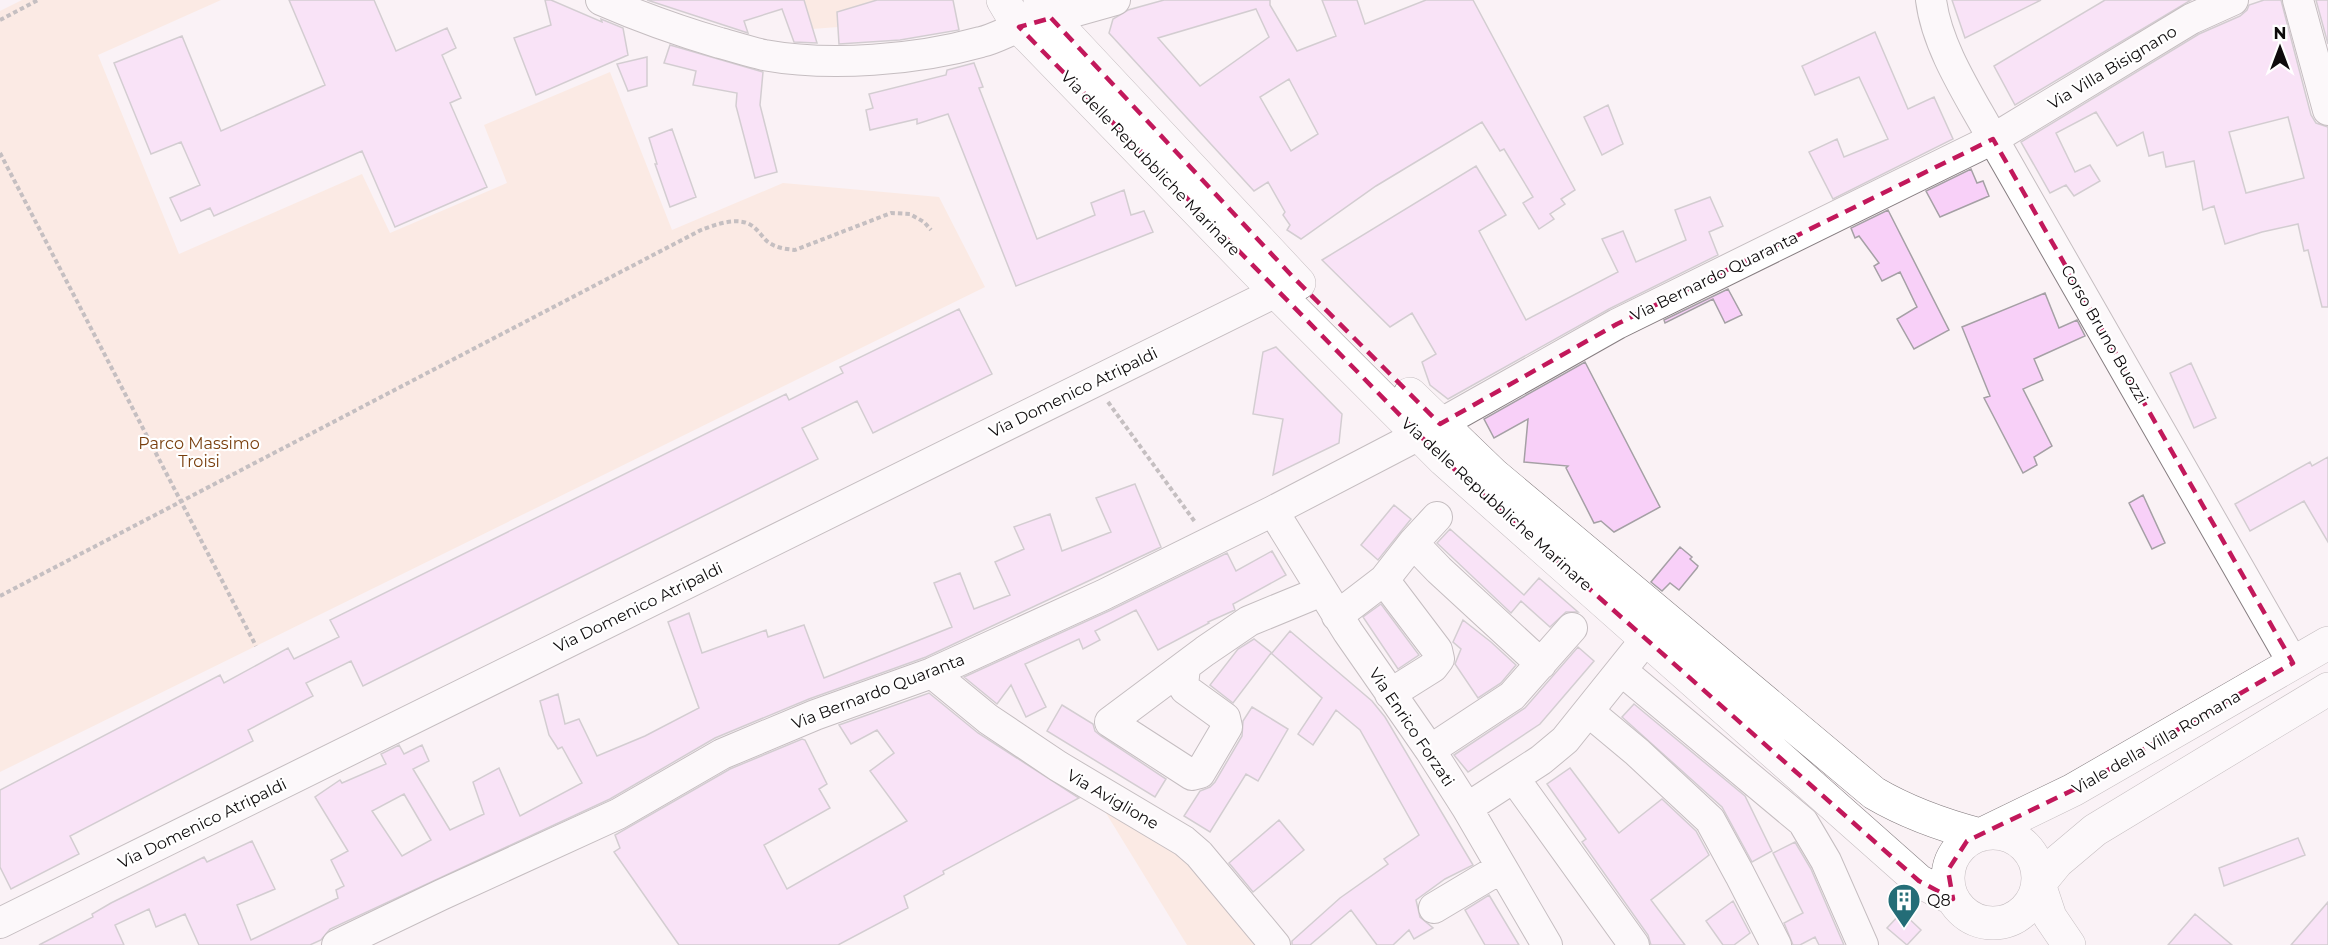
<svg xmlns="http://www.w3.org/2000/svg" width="2328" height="945" viewBox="0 0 2328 945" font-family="Montserrat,sans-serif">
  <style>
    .green { fill: #fde0ce }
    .building { fill: #f8d0f8; stroke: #a5a0a5; stroke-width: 1.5; fill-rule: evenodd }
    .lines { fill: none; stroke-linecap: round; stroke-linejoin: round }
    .minor-casing { stroke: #867e81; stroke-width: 32 }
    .major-casing { stroke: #867e81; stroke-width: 34 }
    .path { stroke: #858082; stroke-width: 4; stroke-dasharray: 4.5 3; stroke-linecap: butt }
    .minor { stroke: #fff; stroke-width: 30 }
    .major { stroke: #fff; stroke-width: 33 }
    .marked { fill: none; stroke: #c2185b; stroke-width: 4.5; stroke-dasharray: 12 8; stroke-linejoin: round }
    .labels { text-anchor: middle; stroke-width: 4.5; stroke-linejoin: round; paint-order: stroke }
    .street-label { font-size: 16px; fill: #0e0b0c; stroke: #fff }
    .park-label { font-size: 16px; fill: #793f0e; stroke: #fff }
    .poi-label { font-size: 16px; fill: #0e0b0c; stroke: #fff; text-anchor: start }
  </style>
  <rect width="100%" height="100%" fill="#faf2f5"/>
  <path class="green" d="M22,0H221L98,55L179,254L362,174L390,233L507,183L484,125L610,72L672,230L783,183L939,197L985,287L0,772V11Z
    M804,0H877L837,12L838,27L812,29Z
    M1093,792L1175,843L1265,945H1187Z"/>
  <path class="building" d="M289,0H374L396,51L447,28L456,48L442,55L461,98L450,103L487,187L395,227L362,151L214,216L210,208L181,221L170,198L200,185L181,142L151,154L114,63L182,36L221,131L325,85Z
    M545,0H551L602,22L601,19L623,28L628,55L536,95L514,38L551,25Z
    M647,0H804L817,43L794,42L782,9L744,21L748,33Z
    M877,0H953L959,30L900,40L839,44L837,12Z
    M1164,0H1270V5L1297,51L1336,36L1322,0H1357L1365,24L1426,0H1473L1575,190L1561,199L1565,204L1550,214L1554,219L1539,229L1523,203L1533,197L1504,149L1500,151L1482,122L1376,186L1301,239L1287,230L1290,225L1283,215L1285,212L1268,182L1254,191L1109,33L1113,19L1128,10ZM1256,9L1269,37L1200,86L1158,38ZM1289,79L1318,134L1291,151L1260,97Z
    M1952,0H2041L1965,38Z
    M2105,0H2191L2015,105L1994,66Z
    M2264,0H2281L2311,115L2316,123L2328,127V307H2322L2308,250L2304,251L2298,224L2262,232L2225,244L2214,206L2203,210L2194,161L2166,167L2163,152L2149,156L2143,132L2117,146L2096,112L2056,133L2075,172L2090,165L2100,181L2074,196L2066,185L2050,193L2021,142L2199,34L2240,16L2247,10L2249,5ZM2288,117L2304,178L2246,193L2229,132Z
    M2316,0H2328V44Z
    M1875,32L1908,109L1934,97L1953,139L1833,199L1809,152L1837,139L1844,157L1888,139L1859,77L1815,95L1802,66Z
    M670,45L763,72L760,105L777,172L755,178L736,106L737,93L693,85L696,71L664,63Z
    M647,57V86L628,91L617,64Z
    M974,63L983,87L979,88L1037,239L1095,215L1091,203L1124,190L1131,215L1144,211L1153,232L1016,286L948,114L917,124V119L870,130L866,110L873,108L869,94L946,75L947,70Z
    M1608,105L1623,144L1602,155L1584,117Z
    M672,129L696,197L670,207L655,164H657L649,138Z
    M1476,166L1506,215L1479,231L1526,320L1618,272L1602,239L1623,231L1636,262L1686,240L1675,210L1710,197L1723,226L1709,232L1718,255L1609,309L1448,399L1430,385L1422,362L1436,354L1412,313L1390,327L1322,260Z
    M1971,169L1977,183L1983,181L1989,196L1940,217L1926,191Z
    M1888,210L1949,330L1914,349L1897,319L1917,307L1900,272L1882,281L1874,266L1879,263L1859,236L1855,238L1851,228Z
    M1728,289L1742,315L1725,323L1713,299L1665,323L1664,320Z
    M2045,293L2059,328L2077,320L2085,336L2034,359L2043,380L2023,389L2052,446L2034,457L2037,465L2023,473L1984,398L1990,396L1962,327Z
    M959,309L992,374L873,433L857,401L802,428L818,459L363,686L351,661L306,683L313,696L248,730L253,741L70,836L79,854L11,889L0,867V790L220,675L224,683L288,648L294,659L339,637L330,620L786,394L789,400L843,373L840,367Z
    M1276,347L1342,414L1339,443L1273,475L1283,419L1253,414L1263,352Z
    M1585,362L1660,507L1614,532L1601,521L1594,523L1566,468L1568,466L1524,462L1528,419L1494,438L1484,419Z
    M2191,363L2216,418L2194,428L2170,373Z
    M2328,457V542L2304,501L2250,531L2235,504L2310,462L2312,466Z
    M1135,484L1161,547L926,657L809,699L715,738L610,799L330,929L321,940L310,945H199L185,914L156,927L149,909L115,925L124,945H39L93,917L92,914L111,903L204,857L207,862L252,841L275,889L237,905L251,940L338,898L336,890L344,886L331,860L348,851L315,797L340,780L342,783L386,764L381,754L399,745L404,754L422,745L429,761L413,769L450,830L484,814L473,782L499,768L520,816L582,783L562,747L558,749L549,735L540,701L558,694L565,724L579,719L597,756L645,736L699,708L668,622L689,613L702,653L766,630L768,637L804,625L824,678L952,627L934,583L960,573L974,609L1010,595L995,562L1024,549L1014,527L1050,514L1062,551L1111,532L1096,498ZM404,794L431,840L402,856L372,811Z
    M2143,495L2165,543L2152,549L2129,503Z
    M1394,505L1411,519L1378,560L1361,545Z
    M1450,529L1524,595L1539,578L1578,612H1566L1550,627L1521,601L1511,613L1437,543Z
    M1680,547L1692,557L1690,559L1698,566L1697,568L1679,590L1670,583L1662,591L1651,582Z
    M1272,551L1286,575L1233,604L1235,610L1208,622L1209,623L1158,650L1136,610L1095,631L1100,640L1083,649L1079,639L1025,664L1046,707L1026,717L1011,685L997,704L964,677L1111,610L1227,553L1236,571Z
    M1381,604L1419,655L1398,669L1363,617Z
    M1463,620L1491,642L1516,665L1501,683L1478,698L1455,664L1461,649L1453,642Z
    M1290,631L1372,701L1385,717L1473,865L1445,879L1416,900L1420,917L1433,928L1414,939L1409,930L1393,945H1377L1351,910L1310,945H1292V941L1340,898L1388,864L1384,859L1419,835L1360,730L1336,710L1313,745L1298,734L1322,698L1271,653L1233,703L1210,685L1238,649L1254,639L1272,653Z
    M1578,647L1594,661L1540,724L1468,772L1454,755L1525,708Z
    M929,693L978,733L1079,798L943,871L944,874L904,896L908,908L838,945H679L614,852L620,848L615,835L730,769L802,739L805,740L827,784L819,789L830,808L764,845L787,889L907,821L870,771L894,753L877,730L851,744L839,725Z
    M1634,704L1745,796L1772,851L1752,862L1722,807L1622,717Z
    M1062,705L1093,724L1095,731L1101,736L1166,779L1155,797L1047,731Z
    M1252,707L1288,729L1258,781L1246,774L1210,832L1184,816L1200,791L1210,787L1215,782L1242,736L1243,721Z
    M1570,768L1619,833L1662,799L1696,831L1709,855L1651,900L1685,945H1651L1648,935L1582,842L1586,839L1547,784Z
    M1279,820L1304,850L1253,892L1229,863Z
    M2298,838L2305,855L2224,886L2219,868Z
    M1795,842L1811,869L1844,945H1819L1815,937L1800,945H1793L1784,923L1803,913L1773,853Z
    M1489,895L1519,945H1485L1465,910Z
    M1733,901L1750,933L1734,945H1723L1706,921Z
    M2328,902V945H2291Z
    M1902,912L1921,930L1907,945L1887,928Z
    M2195,914L2232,945H2168Z"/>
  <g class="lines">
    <g class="minor-casing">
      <path id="minor" d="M601,0C640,17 679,31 720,43C735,47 750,52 764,55C830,67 917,60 981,42C994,39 1006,32 1019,27
        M1931,0C1937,48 1970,97 1993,139L2293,663
        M2298,0L2328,110
        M1051,18L1115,0
        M1440,424L1617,324L1993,139L2191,19L2233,0
        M1273,511L1348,632L1430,750L1467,808L1547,945
        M1437,517L1413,543L1439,570L1541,664
        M1384,580L1437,650L1439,659L1433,667L1390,694
        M1337,616L1384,580L1413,543
        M1185,667L1183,685L1185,689L1225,718L1227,727L1200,773L1192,775L1110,722L1205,651L1249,621L1322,591
        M1622,671L1803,822L1826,861L1863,945
        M932,673L988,719L1058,766L1184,841L1199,854L1275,945
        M1589,712L1637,752L1710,820L1740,875L1776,945
        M1430,750L1512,696L1572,628
        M1514,778L1634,945
        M1467,808L1541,760L1565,740L1646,639
        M1434,908L1501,868
        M0,923L1276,292
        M337,945L441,895L618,814L722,754L815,715L932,673L1103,595L1273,511L1419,435"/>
    </g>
    <g class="major-casing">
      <path id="major" d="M1003,0L1019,27L1276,292L1444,460L1919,881L1953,899
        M1040,0L1051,18L1299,283
        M1410,394L1493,474L1874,793C1908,813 1942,825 1980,835
        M1948 878a45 45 0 1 1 90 0a45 45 0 1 1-90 0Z
        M1980,835L2073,790L2328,643
        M2039,884L2057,862L2095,830L2328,689
        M2039,884L2050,917L2069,945"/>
    </g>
    <path class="path" d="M0,20L38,0
      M0,153L256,646
      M1108,402L1195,522
      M0,596L701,230C714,225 733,218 747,223C757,227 761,236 768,242C776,248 786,249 795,250L891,213L910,214L924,222L931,230"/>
    <use href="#minor" class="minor"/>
    <use href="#major" class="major"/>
  </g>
  <path d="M0 0H2328V945H0ZM1051,18L1293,277L1440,424L1617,324L1993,139L2293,663L2073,790L1967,841L1948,870L1953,899L1919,881L1444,460L1019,27Z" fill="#faf2f5" fill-opacity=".55" fill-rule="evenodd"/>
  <path class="marked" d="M1051,18L1293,277L1440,424L1617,324L1993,139L2293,663L2073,790L1967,841L1948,870L1953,899L1919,881L1444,460L1019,27Z"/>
  <defs>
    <g id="building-pin" transform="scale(1.725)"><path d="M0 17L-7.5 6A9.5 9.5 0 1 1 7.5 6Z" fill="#246d77" stroke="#fff"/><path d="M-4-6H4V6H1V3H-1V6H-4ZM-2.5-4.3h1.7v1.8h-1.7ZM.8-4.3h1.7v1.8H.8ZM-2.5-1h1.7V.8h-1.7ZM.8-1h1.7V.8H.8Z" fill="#fff"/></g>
  </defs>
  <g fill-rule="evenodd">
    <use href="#building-pin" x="1904" y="900"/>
  </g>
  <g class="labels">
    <g class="street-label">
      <text transform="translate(2112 67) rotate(-31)" y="6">Via Villa Bisignano</text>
      <text transform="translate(1151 163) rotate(46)" y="6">Via delle Repubbliche Marinare</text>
      <text transform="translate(1714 276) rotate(-26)" y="6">Via Bernardo Quaranta</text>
      <text transform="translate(2105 334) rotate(60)" y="6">Corso Bruno Buozzi</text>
      <text transform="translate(1073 392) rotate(-26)" y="6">Via Domenico Atripaldi</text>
      <text transform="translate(1497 504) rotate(42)" y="6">Via delle Repubbliche Marinare</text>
      <text transform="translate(638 607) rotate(-26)" y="6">Via Domenico Atripaldi</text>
      <text transform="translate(878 691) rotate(-21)" y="6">Via Bernardo Quaranta</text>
      <text transform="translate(1412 727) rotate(56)" y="6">Via Enrico Forzati</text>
      <text transform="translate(2156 742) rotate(-30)" y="6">Viale della Villa Romana</text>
      <text transform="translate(1113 799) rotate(30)" y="6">Via Aviglione</text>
      <text transform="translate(202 823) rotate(-26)" y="6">Via Domenico Atripaldi</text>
    </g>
    <g class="park-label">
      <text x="199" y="449">Parco Massimo<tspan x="199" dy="18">Troisi</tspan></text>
    </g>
    <g class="poi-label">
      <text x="1927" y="906">Q8</text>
    </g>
  </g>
  <g transform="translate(2280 48)" stroke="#ffffff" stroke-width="4.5" paint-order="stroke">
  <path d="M0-4.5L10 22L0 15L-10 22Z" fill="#0e0b0c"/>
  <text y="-9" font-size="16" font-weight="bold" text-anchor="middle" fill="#0e0b0c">N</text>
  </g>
</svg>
